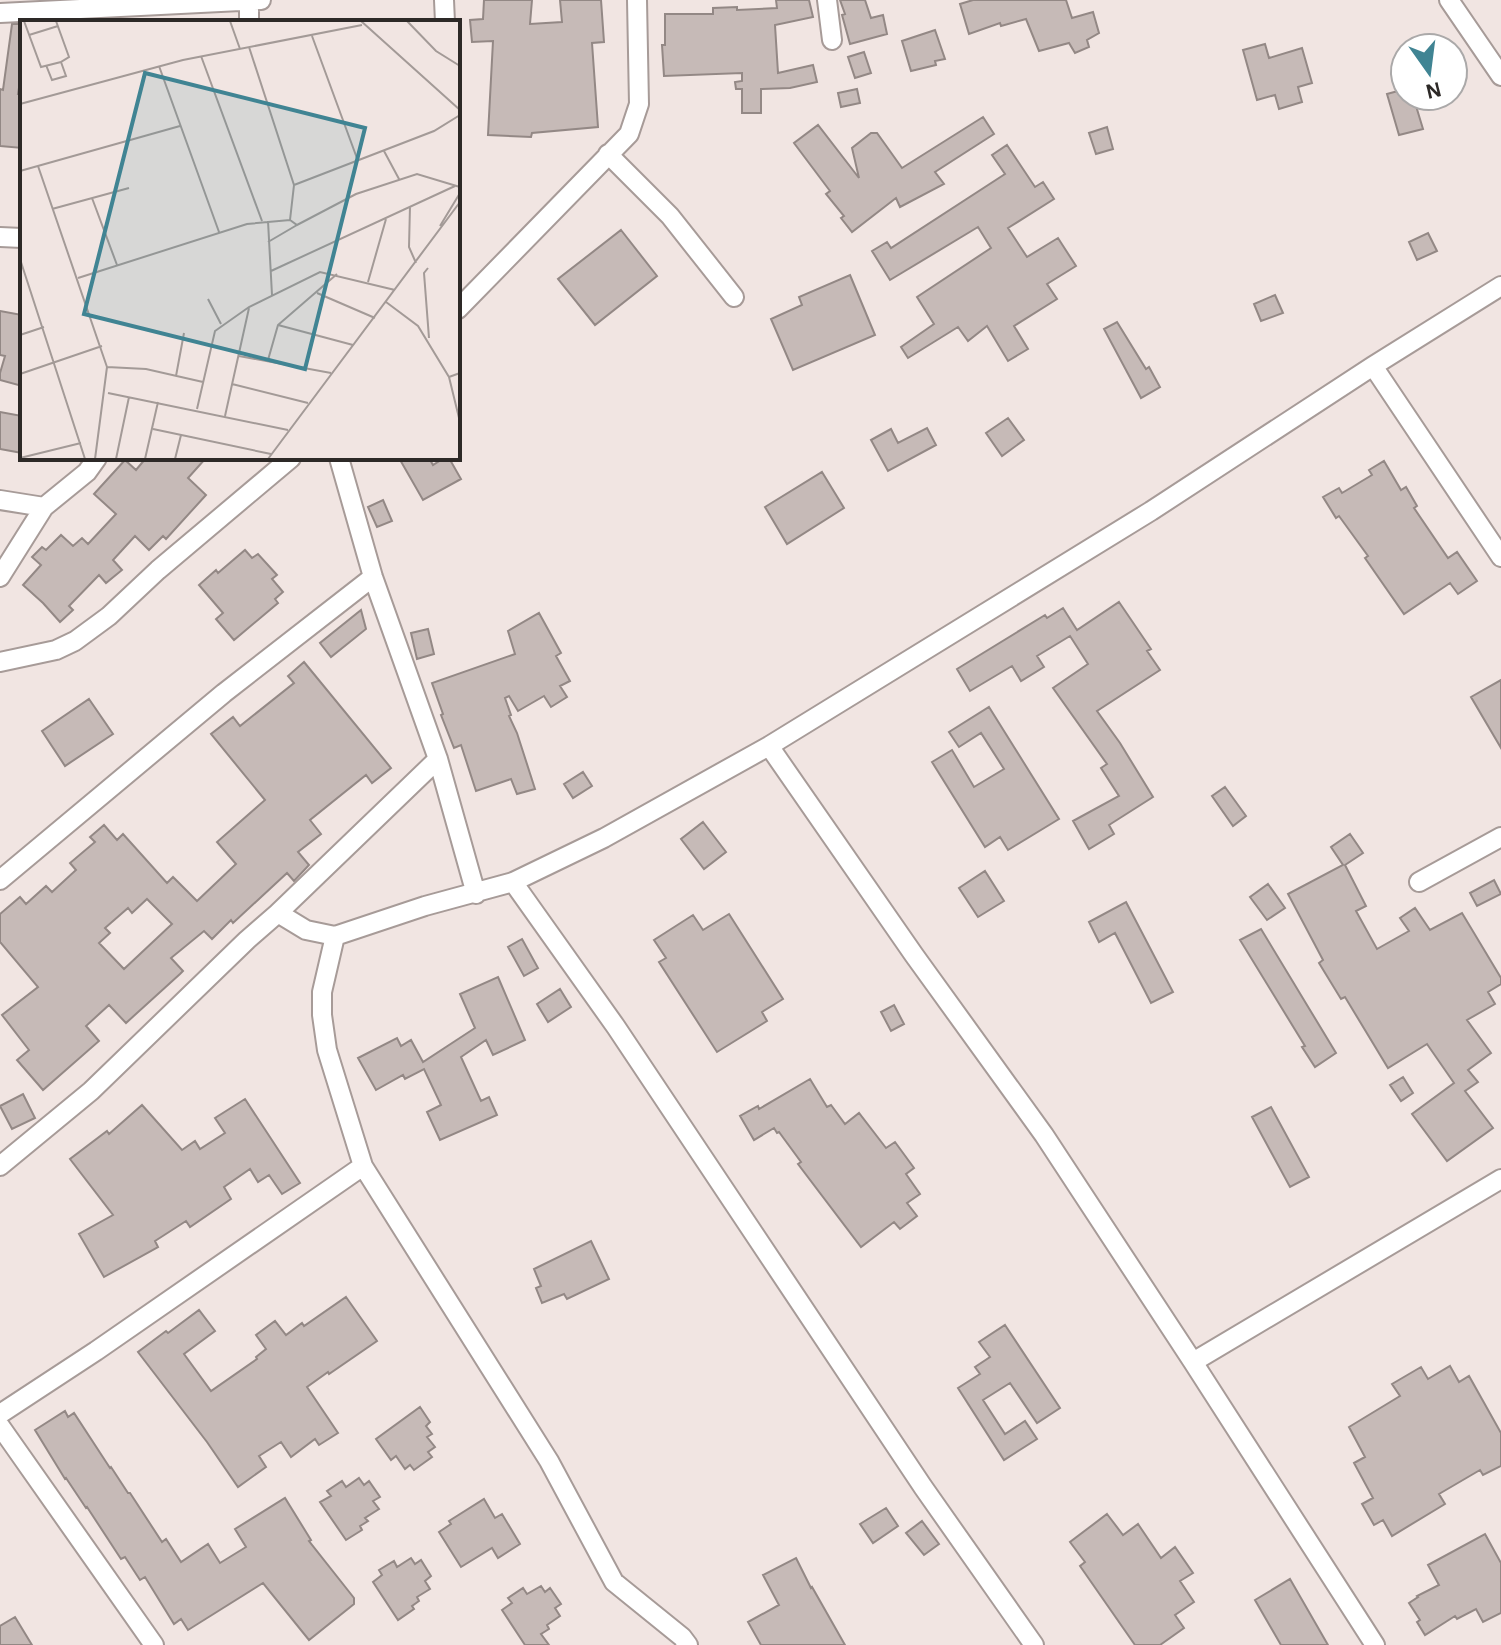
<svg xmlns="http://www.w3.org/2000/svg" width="1501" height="1645" viewBox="0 0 1501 1645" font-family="'Alegreya Sans',sans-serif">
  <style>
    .building { fill: #c6bab7; stroke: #938885; stroke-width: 2; fill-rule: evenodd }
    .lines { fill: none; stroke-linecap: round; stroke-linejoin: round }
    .street-casing { stroke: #a79b98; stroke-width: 22 }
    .street { stroke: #fff; stroke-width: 18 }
    .inset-road { fill: none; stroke: #a39a97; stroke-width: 2 }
    .view { fill: #408493; fill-opacity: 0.15; stroke: #408493; stroke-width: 4 }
    .inset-edge { fill: none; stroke: #2d2927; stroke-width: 4 }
  </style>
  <rect width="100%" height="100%" fill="#f1e5e2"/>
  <path class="building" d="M484,0H532L530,24L562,22L560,0H601L604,42L592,43L598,127L532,133L531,137L488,135L493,41L472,42L470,20L483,19Z
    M776,0H809L813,17L775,25L778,73L813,65L817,82L790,88L761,89V113H742V89H736L735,82L742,81V73L664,76L662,45H665V14H713V8L737,7V10L777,8Z
    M840,0H865L871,18L883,15L887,34L850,44L842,15L845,14Z
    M973,0H1066L1072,18L1093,12L1099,33L1087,40L1089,47L1075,53L1069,43L1039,51L1026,19L1001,26L1000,23L969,34L960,4Z
    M12,24H22V69L18,94H22V148L0,146V89L3,90Z
    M935,30L945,59L935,61L936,65L911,71L902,41Z
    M1265,44L1269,58L1302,48L1312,83L1298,87L1302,102L1279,109L1275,95L1257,100L1243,50Z
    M864,52L871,73L855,78L848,57Z
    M857,89L860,103L841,107L838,93Z
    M1405,89V96H1413L1423,129L1399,135L1387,94Z
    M983,117L994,134L935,172L944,184L900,207L896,198L852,232L841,218L844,216L826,194L830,191L794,143L818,125L859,178L852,148L871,133H877L902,168Z
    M1107,127L1113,149L1096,154L1089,133Z
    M1007,145L1035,187L1043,182L1054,199L1008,228L1027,257L1058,238L1076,266L1047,284L1057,299L1014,326L1028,349L1008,361L987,326L968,341L958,327L908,358L901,347L934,324L917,297L991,248L978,227L890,280L872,251L887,242L891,248L1005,174L992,155Z
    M621,230L657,276L595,325L558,279Z
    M1428,233L1437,251L1417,260L1409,242Z
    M850,275L875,335L793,370L771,319L802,305L799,297Z
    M1275,295L1283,313L1261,321L1254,304Z
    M0,311L22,315V386L0,380V373L5,356L0,355Z
    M1117,322L1146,369L1149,367L1160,387L1141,398L1104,329Z
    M0,412L22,416V453L0,449Z
    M1008,418L1024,440L1002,456L986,433Z
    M927,428L936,445L888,471L871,440L891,429L898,443Z
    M146,458H206L188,478L206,495L166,539L163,536L149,550L135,536L113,560L122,570L106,583L99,575L69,606L73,610L60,622L43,603L23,585L41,565L32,557L42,547L46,550L61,535L73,546L82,538L88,544L116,514L94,494L125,460L136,470Z
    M399,458H429L433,465L444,458H449L461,479L423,500Z
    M1384,461L1401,490L1406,487L1417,506L1414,508L1448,558L1457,552L1477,581L1458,594L1450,583L1404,614L1365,558L1368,556L1339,516L1336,518L1323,497L1339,488L1342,493L1372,475L1369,470Z
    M822,472L844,508L787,544L765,507Z
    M383,500L392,521L377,527L368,507Z
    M245,550L252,558L258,554L277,575L272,579L283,592L275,599L278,603L234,640L216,619L223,613L199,585L216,570L218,573Z
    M1119,602L1151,649L1147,651L1160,670L1097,711L1120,743L1153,797L1109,825L1114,834L1089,849L1073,821L1119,796L1101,768L1107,764L1053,688L1088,664L1070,636L1037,656L1044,667L1021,681L1012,666L970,691L957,669L1045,615L1047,618L1063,608L1077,630Z
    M361,610L366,629L331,657L320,643Z
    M539,613L561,653L556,656L570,681L560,686L567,697L551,707L544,696L518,711L509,696L505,698L511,715L509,716L517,733L535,789L517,794L511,779L476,791L461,745L454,748L441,715L443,714L432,683L515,654L508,631Z
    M428,629L434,654L417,659L411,633Z
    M304,662L391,768L372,783L366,775L310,820L321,834L298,852L309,865L294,881L287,873L233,923L231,920L212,939L204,931L171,958L183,971L180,974L126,1023L109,1005L86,1026L99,1041L43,1090L17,1060L29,1050L2,1015L38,987L0,942V914L20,897L26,904L46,886L52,892L76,870L70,863L95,842L90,837L104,825L117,840L123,834L167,883L173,877L197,901L236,864L217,842L265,800L211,734L233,717L240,726L294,683L288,676ZM147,899L172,924L124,969L99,943L110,933L105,928L128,908L132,913Z
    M1501,680V748L1471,697Z
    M89,699L113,734L65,766L42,731Z
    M989,707L1059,819L1008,850L1000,837L985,847L932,762L952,750L974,787L1004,769L981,733L959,747L949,732Z
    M583,772L592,786L573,798L564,784Z
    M1225,787L1246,816L1233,826L1212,796Z
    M703,822L726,852L704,869L681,839Z
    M1350,834L1363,853L1345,865L1366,906L1356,911L1377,949L1409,931L1400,918L1415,908L1430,930L1462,913L1501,978V984L1488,992L1495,1004L1467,1020L1491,1053L1468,1070L1478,1082L1465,1091L1493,1128L1447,1161L1412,1114L1454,1083L1427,1044L1388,1068L1345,997L1341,999L1319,963L1323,960L1288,894L1343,865L1331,847Z
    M985,871L1004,901L978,917L959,888Z
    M1494,880L1501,894L1477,906L1470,893Z
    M1268,884L1285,908L1267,920L1250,897Z
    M1126,902L1173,992L1151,1003L1115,933L1099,942L1089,922Z
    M729,914L783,999L762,1012L767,1021L717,1052L659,962L666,958L654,940L693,915L703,930Z
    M1261,929L1336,1053L1315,1067L1302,1047L1305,1046L1240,940Z
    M522,939L538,968L524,976L508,947Z
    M498,977L525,1040L493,1055L486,1040L461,1057L481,1101L489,1097L497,1115L440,1140L427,1112L441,1105L424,1069L405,1079L403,1075L376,1090L358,1058L397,1038L401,1046L411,1040L423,1062L475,1028L460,994Z
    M560,989L571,1007L548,1022L537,1004Z
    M894,1005L904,1024L891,1031L881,1012Z
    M1403,1077L1413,1093L1401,1101L1390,1085Z
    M810,1079L827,1107L831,1105L845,1124L859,1113L886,1148L895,1142L914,1168L906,1174L920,1194L907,1203L917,1216L900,1229L894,1222L861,1247L798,1164L801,1162L779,1132L777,1133L774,1128L754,1140L740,1116L758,1106L759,1109Z
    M23,1094L35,1118L12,1129L0,1106Z
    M245,1099L300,1183L282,1194L269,1175L258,1182L250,1169L224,1187L231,1199L190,1227L186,1221L155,1241L158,1247L104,1277L79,1234L113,1215L70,1159L107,1131L109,1134L142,1105L182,1150L195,1141L200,1149L225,1133L215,1118Z
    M1271,1107L1309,1177L1290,1187L1252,1117Z
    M591,1241L609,1279L567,1299L564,1294L542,1303L536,1288L541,1286L534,1269Z
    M346,1297L377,1341L329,1374L328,1372L307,1387L338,1433L319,1445L315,1439L291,1457L281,1442L259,1456L266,1467L238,1487L207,1442L138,1352L166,1331L168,1333L199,1310L215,1331L184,1354L211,1391L257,1359L256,1357L266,1349L256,1335L275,1321L286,1335L302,1323L304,1326Z
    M1005,1325L1060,1408L1037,1423L1010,1383L983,1400L1005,1434L1025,1421L1037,1439L1004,1460L958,1388L980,1374L975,1367L990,1357L979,1342Z
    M1450,1366L1459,1382L1469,1376L1501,1433V1466L1483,1475L1480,1470L1439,1494L1445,1504L1392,1536L1383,1520L1374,1525L1362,1504L1373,1498L1354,1463L1365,1457L1349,1427L1400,1396L1392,1384L1421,1367L1428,1379Z
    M420,1407L430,1422L426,1426L432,1434L427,1437L435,1447L428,1452L432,1457L414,1470L410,1465L405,1469L396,1456L391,1460L376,1439Z
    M65,1411L68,1417L74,1413L110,1468L111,1467L128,1493H130L162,1542L166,1539L181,1562L208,1544L220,1563L246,1547L235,1529L285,1498L311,1540L309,1541L354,1598V1604L309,1640L263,1583L188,1630L181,1619L174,1624L145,1577L140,1580L125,1557L121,1559L87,1507L86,1508L66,1478L65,1479L35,1430Z
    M359,1478L364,1485L369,1481L380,1497L373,1501L379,1509L365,1518L368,1521L360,1526L362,1530L346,1540L320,1502L331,1496L327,1491L342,1481L346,1487Z
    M484,1499L495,1518L502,1514L520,1544L498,1558L492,1548L461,1567L439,1532L451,1524L449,1521Z
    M886,1508L898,1526L873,1543L860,1524Z
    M1107,1514L1123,1535L1138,1524L1161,1558L1175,1547L1193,1573L1180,1581L1194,1602L1175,1615L1184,1628L1160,1645H1135L1080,1566L1085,1562L1070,1542Z
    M922,1521L939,1544L924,1555L906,1533Z
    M1485,1534L1501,1563V1613L1483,1622L1476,1609L1457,1619L1455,1616L1425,1635L1417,1622L1420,1620L1409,1603L1418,1597L1417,1596L1439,1585L1428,1565Z
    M411,1558L415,1564L421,1560L431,1576L425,1581L430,1589L417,1597L419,1601L412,1606L414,1609L398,1620L373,1582L382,1575L379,1570L394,1561L397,1567Z
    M796,1558L811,1588L812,1587L845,1645H761L748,1622L779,1605L763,1575Z
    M1290,1579L1328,1645H1281L1255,1600Z
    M541,1586L545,1592L550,1588L561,1604L555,1608L560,1616L547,1625L549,1629L541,1634L549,1645H525L502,1610L512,1603L508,1598L523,1588L527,1594Z
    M15,1617L32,1645H0V1626Z"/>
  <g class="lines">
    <g class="street-casing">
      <path id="street" d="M444,0L445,22
        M827,0L832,40
        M1449,0L1501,76
        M249,1V22
        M0,13L261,0
        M608,154L670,216L734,297
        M0,237L22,238
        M458,309L629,134L639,104L637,0
        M1373,366L1501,557
        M339,458L373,577L438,759L476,894
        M0,500L44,507
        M0,577L44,507L87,472L97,458
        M0,662L56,650L75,641L109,616L158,570L291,458
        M769,746L914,955L1044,1135L1193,1362L1375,1645
        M0,880L224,693L373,577
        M513,882L616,1027L923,1487L1034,1645
        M1419,882L1501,837
        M278,913L438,759
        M335,936L322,992V1015L327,1050L363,1166L549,1461L614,1582L682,1637L688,1645
        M0,1166L91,1091L247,940L278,913L306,930L335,936L425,906L513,882L604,838L769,746L1151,511L1373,366L1501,286
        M1193,1362L1501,1179
        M0,1414L96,1351L363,1166
        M0,1426L154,1645"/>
    </g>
    <use href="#street" class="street"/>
  </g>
  <g transform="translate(20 20)">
    <rect width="440" height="440" fill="#f1e5e2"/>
    <path class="inset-road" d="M4,1L21,47L41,42M210,1L220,29M341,1L440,90M387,1L416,31L440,46M9,15L38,6M292,16L338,141M229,27L274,165L270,200M181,36L242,201M26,45L32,60L46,56L41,42L49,37L36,1M139,46L199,212M0,84L163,40L342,5M364,131L379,159M18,146L87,347L75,439M0,151L160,106M274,165L414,111L440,95M72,178L97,245M390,186L389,227L396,243M32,189L109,168M248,201L252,275M420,206L440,173M248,222L277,205M0,239L65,439M408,248L404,253L409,318M251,251L435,166M58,258L227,204L270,200L277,205L336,174L397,154L440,167M348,262L366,199M297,273L355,298M188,279L201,304M366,282L398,306L429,357L440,353M258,305L333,325M0,315L24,307M219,336L311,353M248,340L258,305L317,254M87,347L126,349L183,362M0,354L82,326M156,356L164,313M429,357L440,402M212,364L288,383M88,373L268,410M177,389L195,311L229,287L300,252L375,270M205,396L229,288M133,409L251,434M0,438L61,423M96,439L109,377M125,439L138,382M155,439L161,415M248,439L440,182"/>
    <path class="view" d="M125,53L345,108L285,349L64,294Z"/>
    <rect width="440" height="440" class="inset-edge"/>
  </g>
  <g transform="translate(1429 72) rotate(166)"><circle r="38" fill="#ffffff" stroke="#aba9a9" stroke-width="2"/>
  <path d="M0-6L14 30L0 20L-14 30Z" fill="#408493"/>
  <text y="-12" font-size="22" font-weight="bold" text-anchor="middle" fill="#2d2927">N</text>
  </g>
</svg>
